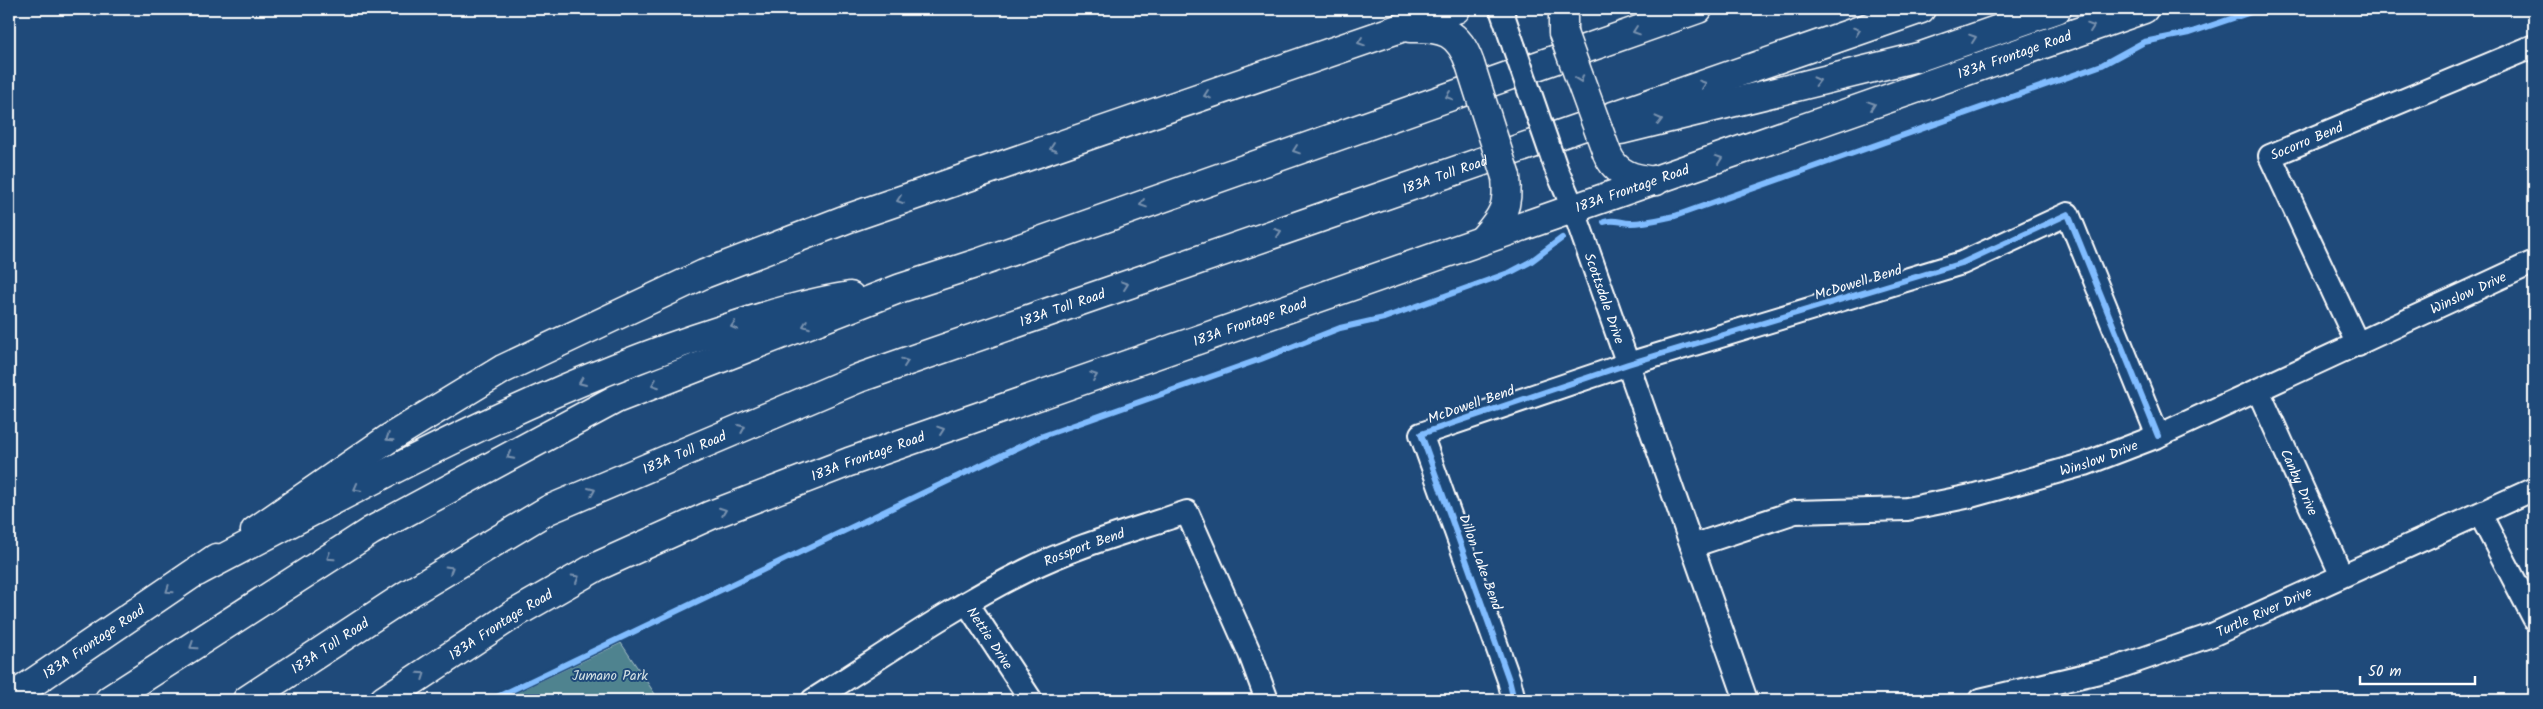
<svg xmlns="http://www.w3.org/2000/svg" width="2543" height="709" viewBox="0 0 2543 709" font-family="Kalam,sans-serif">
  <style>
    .green { fill: #50838f; stroke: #a8c1c7 }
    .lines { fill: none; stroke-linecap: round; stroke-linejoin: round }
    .minor-casing { stroke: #fff; stroke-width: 26 }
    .major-casing { stroke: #fff; stroke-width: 31 }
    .highway-casing { stroke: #fff; stroke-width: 31 }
    .minor { stroke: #1f4a7a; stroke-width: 22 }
    .major { stroke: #1f4a7a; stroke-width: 28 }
    .highway { stroke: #1f4a7a; stroke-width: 28 }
    .minor-bridge-casing { stroke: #fff; stroke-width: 26; stroke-linecap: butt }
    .major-bridge-casing { stroke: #fff; stroke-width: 31; stroke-linecap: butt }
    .minor-bridge { stroke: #1f4a7a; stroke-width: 22 }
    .major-bridge { stroke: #1f4a7a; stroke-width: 28 }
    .cycleway-casing { stroke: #1f4a7a; stroke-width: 9 }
    .cycleway { stroke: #80bcff; stroke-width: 6 }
    .oneway { stroke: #7992af }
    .labels { text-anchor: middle; stroke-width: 4; stroke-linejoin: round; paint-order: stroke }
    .street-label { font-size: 14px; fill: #fff; stroke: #1f4a7a }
    .park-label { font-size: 14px; fill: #d3e0e3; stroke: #1f4a7a }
  </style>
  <rect width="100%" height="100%" fill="#1f4a7a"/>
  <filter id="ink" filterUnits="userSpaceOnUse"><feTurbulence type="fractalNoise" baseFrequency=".02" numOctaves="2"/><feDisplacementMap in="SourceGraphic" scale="10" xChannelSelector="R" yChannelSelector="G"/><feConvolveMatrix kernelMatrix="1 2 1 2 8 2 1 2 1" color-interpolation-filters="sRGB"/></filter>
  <g filter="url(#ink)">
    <path class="green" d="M621,643L659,700H500Z"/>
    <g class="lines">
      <g class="minor-casing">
        <g id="minor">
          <path d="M1501,9L1514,47"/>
          <path id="s1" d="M1556,168L1573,208L1746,700"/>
          <path id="s2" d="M2358,345L2270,156L2534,46"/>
          <path id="s3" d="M2258,390L2341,574"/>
          <path d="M2480,514L2534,618"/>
          <path id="s4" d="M1692,546L1795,512L1907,509L1971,496L2085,464L2158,436L2534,262"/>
          <path id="s5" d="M967,603L1031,700"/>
          <path id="s6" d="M813,700C883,656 952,607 1027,570C1077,545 1134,530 1187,512L1250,654L1267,700"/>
          <path d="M1514,700L1509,680L1421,434L1628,364L1962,263L2068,214L2158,436"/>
          <path id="s7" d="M1980,700L2116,668L2212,635L2534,489"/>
        </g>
      </g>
      <g class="major-casing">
        <g id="major">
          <path d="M1563,9V33"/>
          <path d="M1410,28C1443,27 1459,32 1470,64"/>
          <path d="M1607,153C1616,175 1634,179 1656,181"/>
          <path d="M1484,238C1503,216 1509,207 1506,177"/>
          <path d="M255,531L388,439L503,369L704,274L849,218L1456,9"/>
          <path id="s8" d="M9,699L216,558"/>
          <path id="s9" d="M384,700L514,614L598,566L711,515L849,462L2144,9"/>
        </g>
      </g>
      <g class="highway-casing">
        <g id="highway">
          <path d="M1621,130L1922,56L2057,9"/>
          <path d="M197,572C367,483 535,389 718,331C762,317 804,303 850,296"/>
          <path d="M109,700L371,531L616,399L901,288L978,263L1698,9"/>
          <path id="s10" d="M247,700L408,594L548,510L859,378L1921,9"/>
        </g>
      </g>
      <use href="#minor" class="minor"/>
      <use href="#major" class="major"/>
      <use href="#highway" class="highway"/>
      <g class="minor-bridge-casing">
        <path id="minor-bridge" d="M1514,47L1556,168"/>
      </g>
      <g class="major-bridge-casing">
        <path id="major-bridge" d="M1563,33L1607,153
          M1470,64L1506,177"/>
      </g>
      <use href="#minor-bridge" class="minor-bridge"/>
      <use href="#major-bridge" class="major-bridge"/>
      <g class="cycleway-casing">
        <path id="cycleway" d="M1604,222C1614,218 1621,223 1631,223C1646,223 1660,219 1675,216L2102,65L2144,42L2189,33L2260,9
          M491,700L1040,437L1261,359L1340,328L1384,318L1511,272L1530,262L1562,238
          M1514,700L1509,680L1421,434L1628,364L1962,263L2068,214L2158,436"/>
      </g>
      <use href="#cycleway" class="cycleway"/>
    </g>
    <defs><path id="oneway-chevron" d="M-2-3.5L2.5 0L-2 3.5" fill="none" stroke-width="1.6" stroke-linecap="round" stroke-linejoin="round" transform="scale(1.25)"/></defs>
    <g class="oneway">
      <use href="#oneway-chevron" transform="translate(2091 27) rotate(-19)"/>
      <use href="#oneway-chevron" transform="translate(1636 31) rotate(161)"/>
      <use href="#oneway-chevron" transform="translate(1857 31) rotate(-19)"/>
      <use href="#oneway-chevron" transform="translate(1973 38) rotate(-19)"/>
      <use href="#oneway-chevron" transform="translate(1361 42) rotate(161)"/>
      <use href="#oneway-chevron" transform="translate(1580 79) rotate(70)"/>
      <use href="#oneway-chevron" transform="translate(1817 81) rotate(-14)"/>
      <use href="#oneway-chevron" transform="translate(1703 84) rotate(-19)"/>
      <use href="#oneway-chevron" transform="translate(1207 95) rotate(161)"/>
      <use href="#oneway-chevron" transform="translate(1449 96) rotate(161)"/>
      <use href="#oneway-chevron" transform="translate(1872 105) rotate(-19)"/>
      <use href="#oneway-chevron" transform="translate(1659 120) rotate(-14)"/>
      <use href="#oneway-chevron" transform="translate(1053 148) rotate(161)"/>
      <use href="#oneway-chevron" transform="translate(1296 150) rotate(161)"/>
      <use href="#oneway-chevron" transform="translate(1719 159) rotate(-19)"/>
      <use href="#oneway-chevron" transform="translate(900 200) rotate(161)"/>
      <use href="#oneway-chevron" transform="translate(1143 204) rotate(161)"/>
      <use href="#oneway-chevron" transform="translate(1278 232) rotate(-19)"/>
      <use href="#oneway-chevron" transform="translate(1125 285) rotate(-19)"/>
      <use href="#oneway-chevron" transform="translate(806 325) rotate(159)"/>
      <use href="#oneway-chevron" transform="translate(734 326) rotate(163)"/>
      <use href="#oneway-chevron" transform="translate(905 362) rotate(-19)"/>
      <use href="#oneway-chevron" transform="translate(1094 376) rotate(-19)"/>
      <use href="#oneway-chevron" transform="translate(582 382) rotate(157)"/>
      <use href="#oneway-chevron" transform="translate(655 384) rotate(159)"/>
      <use href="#oneway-chevron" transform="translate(742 428) rotate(-23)"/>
      <use href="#oneway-chevron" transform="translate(941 430) rotate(-19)"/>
      <use href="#oneway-chevron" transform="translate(389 438) rotate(147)"/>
      <use href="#oneway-chevron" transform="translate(510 456) rotate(152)"/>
      <use href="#oneway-chevron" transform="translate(357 488) rotate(152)"/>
      <use href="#oneway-chevron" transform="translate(592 491) rotate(-23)"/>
      <use href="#oneway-chevron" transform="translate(723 511) rotate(-21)"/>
      <use href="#oneway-chevron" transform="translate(330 557) rotate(147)"/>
      <use href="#oneway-chevron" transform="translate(450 569) rotate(-31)"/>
      <use href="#oneway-chevron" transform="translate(576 578) rotate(-30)"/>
      <use href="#oneway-chevron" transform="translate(169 590) rotate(146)"/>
      <use href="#oneway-chevron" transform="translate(193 646) rotate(147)"/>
      <use href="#oneway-chevron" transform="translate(422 675) rotate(-34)"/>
    </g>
  </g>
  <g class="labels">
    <g class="street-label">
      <text dy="5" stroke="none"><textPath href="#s9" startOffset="1759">183A Frontage Road</textPath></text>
      <text dy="5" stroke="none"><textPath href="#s2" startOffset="248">Socorro Bend</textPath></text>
      <text dy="5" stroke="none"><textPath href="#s10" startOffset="1314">183A Toll Road</textPath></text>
      <text dy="5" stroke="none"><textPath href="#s9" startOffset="1354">183A Frontage Road</textPath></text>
      <text transform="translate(1858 282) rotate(-17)" y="5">McDowell Bend</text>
      <text dy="5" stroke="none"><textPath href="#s4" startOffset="824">Winslow Drive</textPath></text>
      <text dy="5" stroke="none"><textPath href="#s1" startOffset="139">Scottsdale Drive</textPath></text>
      <text dy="5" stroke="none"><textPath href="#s10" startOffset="909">183A Toll Road</textPath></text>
      <text dy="5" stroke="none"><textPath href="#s9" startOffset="949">183A Frontage Road</textPath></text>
      <text transform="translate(1471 404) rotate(-19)" y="5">McDowell Bend</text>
      <text dy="5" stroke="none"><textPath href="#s10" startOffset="504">183A Toll Road</textPath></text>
      <text dy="5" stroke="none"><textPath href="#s9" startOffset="544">183A Frontage Road</textPath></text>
      <text dy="5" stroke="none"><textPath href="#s4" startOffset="419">Winslow Drive</textPath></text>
      <text dy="5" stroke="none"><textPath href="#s3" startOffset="101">Canby Drive</textPath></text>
      <text dy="5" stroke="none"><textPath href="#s6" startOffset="312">Rossport Bend</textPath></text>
      <text transform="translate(1481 562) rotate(70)" y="5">Dillon Lake Bend</text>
      <text dy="5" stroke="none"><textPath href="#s7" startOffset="298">Turtle River Drive</textPath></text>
      <text dy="5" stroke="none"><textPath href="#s9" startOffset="139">183A Frontage Road</textPath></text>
      <text dy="5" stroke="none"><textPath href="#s5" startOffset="42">Nettie Drive</textPath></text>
      <text dy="5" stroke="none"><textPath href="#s8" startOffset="102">183A Frontage Road</textPath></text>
      <text dy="5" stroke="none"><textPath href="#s10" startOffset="99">183A Toll Road</textPath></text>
    </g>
    <g class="park-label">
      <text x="610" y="680">Jumano Park</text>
    </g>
  </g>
  <rect width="2543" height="709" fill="none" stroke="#1f4a7a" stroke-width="30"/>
  <rect x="15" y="15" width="2513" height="679" fill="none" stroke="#fff" stroke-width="2" filter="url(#ink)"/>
  <path d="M2360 676v8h115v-8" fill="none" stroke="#ffffff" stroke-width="2.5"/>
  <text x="2368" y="676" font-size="15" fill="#ffffff" stroke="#1f4a7a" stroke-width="4" paint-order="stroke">50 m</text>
</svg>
